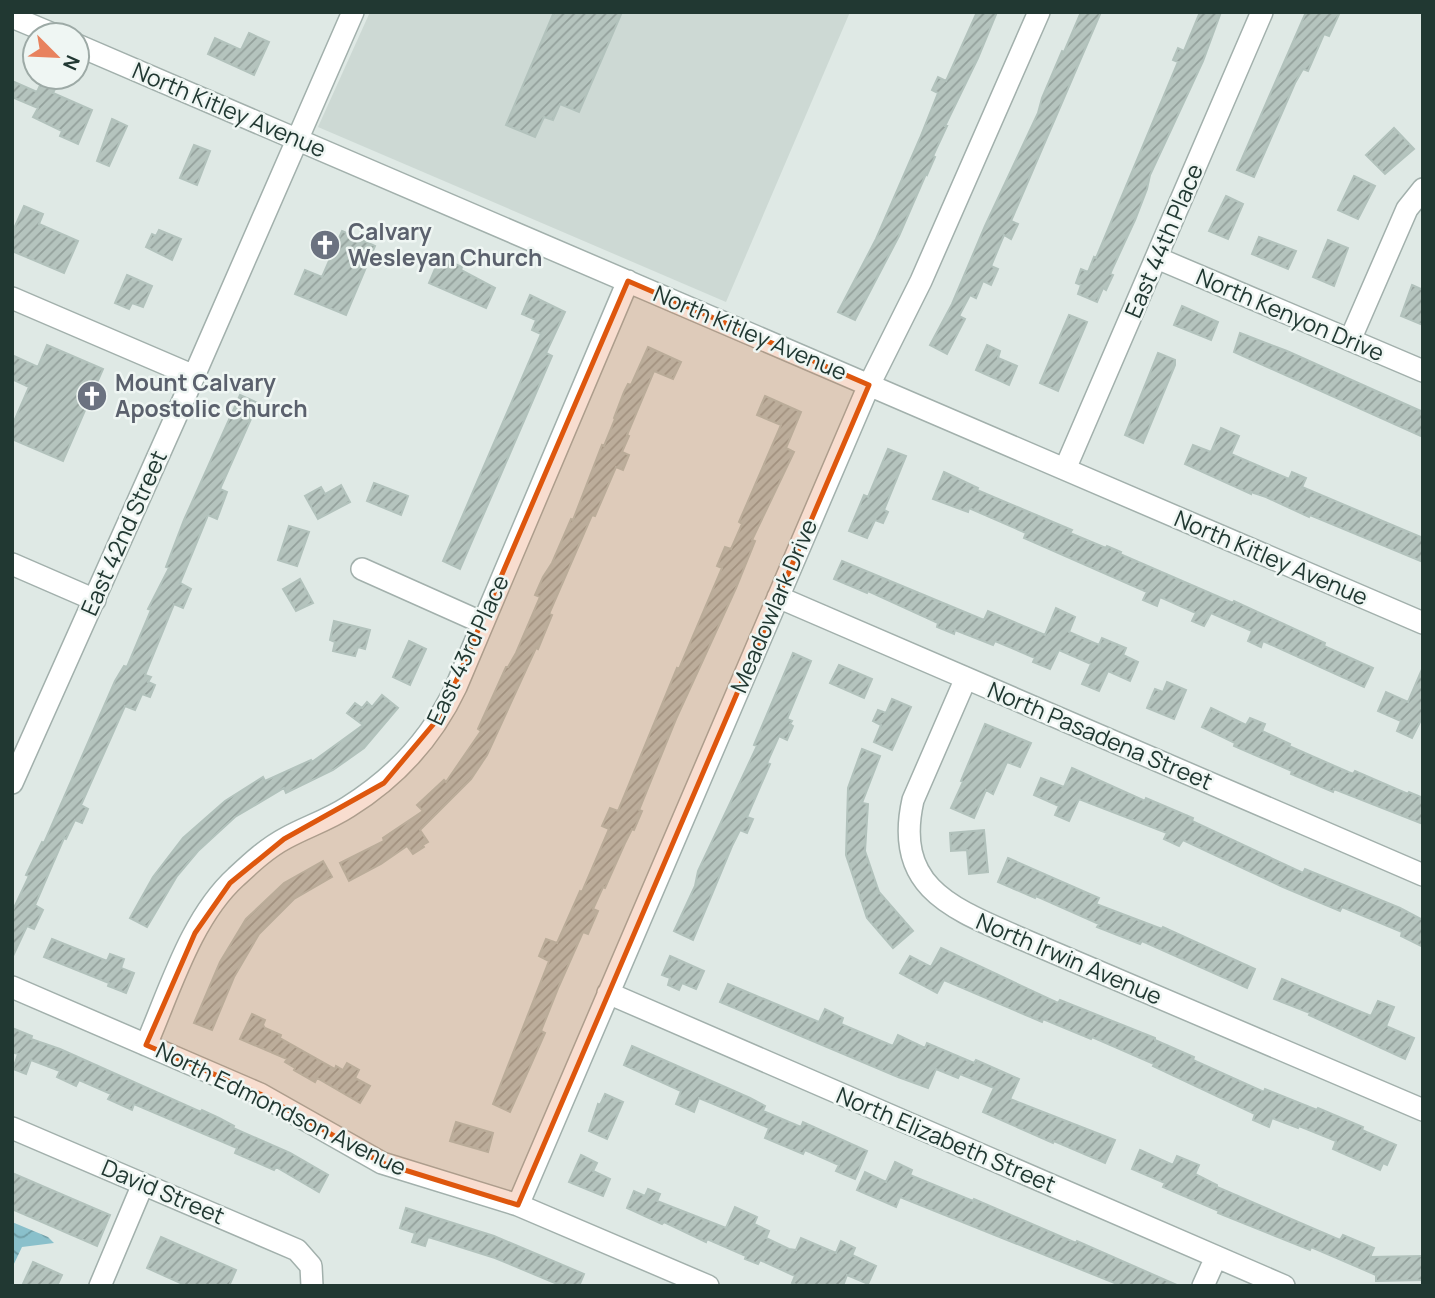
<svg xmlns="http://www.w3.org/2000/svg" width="1435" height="1298" viewBox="0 0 1435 1298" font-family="Manrope,sans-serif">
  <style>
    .built { fill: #cdd9d4 }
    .water { fill: url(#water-waves) }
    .building { fill: url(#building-hatch); stroke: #b2c2bc; stroke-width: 2 }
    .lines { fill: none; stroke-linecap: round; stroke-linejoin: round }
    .minor-casing { stroke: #a2b0ac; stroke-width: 24 }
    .minor { stroke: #fff; stroke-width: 21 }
    .marked { fill: #de570e; fill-opacity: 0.2; stroke: #de570e; stroke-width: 5; stroke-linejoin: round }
    .labels { text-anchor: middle; stroke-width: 5; stroke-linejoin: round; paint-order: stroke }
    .street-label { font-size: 23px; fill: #213832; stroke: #eff6f3 }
    .worship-label { font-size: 23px; font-weight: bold; fill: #5b616d; stroke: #eff6f3; text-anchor: start }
  </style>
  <defs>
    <pattern id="water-waves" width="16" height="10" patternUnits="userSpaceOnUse" patternTransform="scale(1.75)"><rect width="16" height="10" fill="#8ac0cb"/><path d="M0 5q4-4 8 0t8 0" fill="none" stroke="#709da5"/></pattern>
    <pattern id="building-hatch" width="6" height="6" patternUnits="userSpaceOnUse" patternTransform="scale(1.75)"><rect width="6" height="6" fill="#b5c4be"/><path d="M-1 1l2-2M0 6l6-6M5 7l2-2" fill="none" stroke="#93a09b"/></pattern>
  </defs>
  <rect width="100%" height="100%" fill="#dfe9e5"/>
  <path class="built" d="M370,12H850L726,302L318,127Z"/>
  <path class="water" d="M12,1222L48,1237L54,1243L22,1247L12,1268Z"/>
  <path class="building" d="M554,12H622L579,112L560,104L553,120L544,117L535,137L506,125Z
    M977,12H997L978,58L945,126H947L933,156L935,157L927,175L926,174L899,236L855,320L838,312L876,239L920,138L938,93L932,90L938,77L946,81Z
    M1081,12H1101L1011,221L1018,224L1011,239L1004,235L991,266L998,269L991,285L983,281L976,298L970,295L959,316L965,319L947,354L930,345L952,304L985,226L1038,113L1042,98L1062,51L1064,52Z
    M1200,12H1221L1203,61L1150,175L1147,189L1135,220L1110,274L1113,275L1106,290L1103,288L1097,302L1078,294L1081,285L1076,283L1081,269L1088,272L1094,257L1096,258L1178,62L1173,60L1178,48L1184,51Z
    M1306,12H1340L1329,36L1324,34L1308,71L1303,69L1295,83L1254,177L1237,170Z
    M249,33L269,42L254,75L208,54L215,38L241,50Z
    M12,81L37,92L41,83L55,89L53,93L92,110L78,144L60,136L62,131L33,117L38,108L12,97Z
    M112,119L127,126L109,166L97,161Z
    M1394,128L1414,149L1385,174L1366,155Z
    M194,145L210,151L197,185L180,178Z
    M1354,176L1375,186L1358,219L1338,210Z
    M1226,196L1243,204L1228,239L1209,231Z
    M24,206L43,214L39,224L78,241L64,273L12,251V233Z
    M159,230L181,239L172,260L146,247L152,234L156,236Z
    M342,231L375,246L346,315L295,294L305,270L322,277Z
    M1259,237L1296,251L1288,269L1252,254Z
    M1328,240L1348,248L1334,286L1313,277Z
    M440,257L462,267L461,270L495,288L486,308L429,283Z
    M127,275L152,286L143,307L132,303L129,309L115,303Z
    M1412,285L1423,290V325L1401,316Z
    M530,295L565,312L546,353L552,356L460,569L443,561L541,334L532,330L536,320L522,314Z
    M1182,306L1218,322L1211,340L1174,325Z
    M1069,315L1087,322L1058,391L1040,383Z
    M1240,333L1287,351L1423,412V437L1234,352Z
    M47,345L103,369L63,461L12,439V426L29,387L12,379V355L38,367Z
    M987,345L1000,351L998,358L1017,366L1009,385L976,370Z
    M648,347L681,362L673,379L654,371L627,435L629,436L622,452L629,455L623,470L616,467L595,516L592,515L549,614L552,615L538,649L536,648L487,755L471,779L420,830L428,842L423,845L424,847L413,854L407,846L381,864L349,881L340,863L384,841L383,838L423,811L417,805L444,780L446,782L481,731L478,729L506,667H508L516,653L540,597L535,595L543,577L552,563L571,519L573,520L602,445L604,446L615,419L614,418L624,392L628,384L631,385Z
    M1158,353L1175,360V365L1143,443L1125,435Z
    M240,395L258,403L220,489L227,492L217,519L208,515L180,583L191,589L183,608L174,604L145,675L151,677L148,682L155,685L150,697L142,694L135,710L125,706L81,805L88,809L82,823L75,820L66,839L64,838L35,905L43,910L34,929L27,926L12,958V912L29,876L26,875L42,842L44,843L115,681L124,666L127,667L151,610L148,609L169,568L166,567L184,520Z
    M765,396L801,412L786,448L794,452L752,540L755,541L736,588L676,719L639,810L642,811L634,830L632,829L625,843L605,888L603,887L593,909L598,911L588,934L583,932L559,986L541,1031L545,1033L510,1112L493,1104L549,961L539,956L546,939L557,943L580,891L582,892L609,829L602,826L610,808L618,811L677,668L679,669L722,568L717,566L725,547L731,549L742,524L739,522L781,425L757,415Z
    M1221,428L1239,436L1231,454L1289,479L1292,472L1306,478L1302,487L1423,538V562L1310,515L1309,517L1266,497L1251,492V494L1185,464L1193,445L1211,452Z
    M888,449L906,456L884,510L888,512L883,523L875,520L867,538L849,531L864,495L868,497Z
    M944,472L978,488L977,490L1072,530L1070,533L1106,548L1107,546L1121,552L1120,554L1233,603L1234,601L1325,643L1324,646L1373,668L1364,687L1263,641L1261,647L1248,641L1252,631L1211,613L1204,626L1192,621L1196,613L1160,597L1157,606L1143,600L1147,592L1024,538L1026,533L969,508L968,512L933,499Z
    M374,483L408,496L401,515L367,501Z
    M341,485L350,502L318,519L305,496L321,487L325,494Z
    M289,526L309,532L297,566L278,560Z
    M842,561L984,620L988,611L1045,635L1056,608L1075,617L1069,632L1099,645L1102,638L1126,648L1123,655L1138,662L1130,681L1108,671L1099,691L1082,684L1091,664L1059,650L1050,669L1033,662L1035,658L995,641L993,645L955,630L954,634L937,627L938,623L868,591L867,593L834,579Z
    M300,579L313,603L296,611L283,589Z
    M334,621L370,630L365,649L358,647L355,656L333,651L335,642L330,640Z
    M409,641L426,649L410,685L393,677Z
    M793,653L811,661L787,719L792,721L790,724L793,726L787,740L779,736L767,763L770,764L747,817L753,819L747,833L740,830L732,846L693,940L674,931L695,886L698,871L757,746L754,745Z
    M839,665L872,679L864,698L830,683Z
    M1423,667V716L1412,738L1397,731L1401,721L1378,711L1386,692L1408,702Z
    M1167,682L1186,690L1174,719L1147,708L1155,689L1163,692Z
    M382,695L398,708L364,748L333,770L286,793L284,788L235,817L198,851L177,876L147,927L130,918L153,877L183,838L225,801L263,777L265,781L311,760L312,762L363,725L347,713L355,703L362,708L367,702L372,707Z
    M892,699L911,707L892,750L874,742L881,725L873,721L878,710L886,713Z
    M1211,708L1246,725L1250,718L1265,724L1262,731L1290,744L1289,746L1353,774L1355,771L1408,794L1409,792L1423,798V824L1334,789L1333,792L1291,774L1292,771L1234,746L1235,743L1202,727Z
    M985,724L1031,743L1020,767L1007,762L993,794L986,790L974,818L951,808L963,782L961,781Z
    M862,749L880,756L862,803L868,804L865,851L879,892L913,931L893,948L867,918L846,855L848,788Z
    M1072,768L1145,801L1146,798L1193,818L1192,821L1303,873L1305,869L1400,908L1423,920V947L1401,936L1402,932L1342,907L1340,911L1283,887L1183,840L1179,846L1164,839L1167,833L1079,799L1069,821L1055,815L1059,806L1034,795L1041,778L1064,787Z
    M984,830L988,872L969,874L967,850L951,851L950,833Z
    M1008,858L1099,898L1096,904L1162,929L1163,927L1255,969L1247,988L1142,941L1140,944L1097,927L1099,924L1036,896L1035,898L998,882Z
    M323,861L332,877L294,899L259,934L234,977L212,1030L194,1023L220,962L246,919L284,883Z
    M52,939L107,961L110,954L124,959L121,968L134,973L126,993L108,986L109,983L44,957Z
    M941,948L1058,1003L1060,1000L1155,1038V1040L1194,1057L1193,1060L1264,1092L1265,1089L1317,1110L1318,1108L1363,1127L1362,1130L1396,1145L1387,1165L1383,1163L1380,1170L1333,1149L1336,1141L1299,1126L1298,1128L1272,1118L1269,1127L1253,1120L1255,1114L1153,1066L1154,1064L1092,1037L1091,1039L1043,1019L1042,1022L944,980L937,993L900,973L910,956L931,967Z
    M670,956L704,971L696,989L682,983L679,990L668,985L670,978L662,975Z
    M1282,979L1371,1016L1378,1001L1394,1007L1386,1026L1414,1038L1405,1059L1309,1015L1310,1013L1274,999Z
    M728,984L819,1022L825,1009L843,1018L841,1024L893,1046L898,1035L925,1048L927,1043L974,1063L976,1060L1019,1079L1010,1099L1115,1140L1105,1163L1054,1141L1053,1143L983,1112L994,1088L960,1074L958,1078L936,1069L928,1088L898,1077L720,1002Z
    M252,1014L265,1020L263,1025L265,1028L281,1035L280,1038L335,1069L336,1066L343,1070L347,1063L359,1070L355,1078L370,1086L360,1103L317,1078L315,1082L294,1070L295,1068L285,1062L287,1059L240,1039Z
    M12,1028L32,1036L31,1039L60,1049L201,1112L202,1110L219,1118L234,1126L233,1128L290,1153L328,1175L319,1192L276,1167L274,1170L235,1153L237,1148L134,1104L132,1110L108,1099L111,1094L79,1080L76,1086L57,1077L60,1071L31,1060L26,1074L13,1069L18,1054L12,1052Z
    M632,1046L750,1098L765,1106L763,1111L801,1127L803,1122L867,1151L855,1179L836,1171L839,1165L805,1150L803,1154L765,1138L769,1128L716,1105L699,1098L694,1112L676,1104L681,1091L624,1065Z
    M605,1094L623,1102L607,1139L589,1131L598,1104L600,1105Z
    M456,1122L493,1133L488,1152L450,1141Z
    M1140,1150L1173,1165L1177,1156L1199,1165L1195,1174L1217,1185V1187L1340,1240L1343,1235L1374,1248L1370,1257L1423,1256V1280L1376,1281V1275L1311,1247L1310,1250L1218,1213L1219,1211L1163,1187L1165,1183L1132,1169Z
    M581,1155L597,1163L593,1171L610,1179L603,1196L569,1182Z
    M895,1162L912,1170L910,1175L973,1201L974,1199L1076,1243L1077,1241L1179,1286H1122L900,1197L896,1207L857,1190L865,1172L886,1182Z
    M12,1173L110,1215L97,1246L12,1209Z
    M648,1189L660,1194L657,1201L726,1228L735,1207L757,1217L754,1224L769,1231L766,1238L789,1249L796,1250L801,1238L836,1253L841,1241L855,1248L852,1255L876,1266L868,1284L847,1275L843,1286H799L792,1283L795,1276L760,1260L758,1264L745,1259L746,1256L707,1239L706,1242L664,1222L662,1224L627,1208L634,1191L645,1196Z
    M406,1208L494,1236L584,1274L579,1286H562L495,1258L438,1240L428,1237L425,1246L412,1242L415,1233L400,1228Z
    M161,1237L236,1270L229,1286H187L147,1268Z
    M33,1262L62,1275L57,1286H22Z"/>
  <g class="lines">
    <g class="minor-casing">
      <path id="minor" d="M12,17L55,35
        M77,45L1423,623
        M1157,258L1423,371
        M12,298L194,376
        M1350,340L1407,209L1423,189
        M1065,469L1262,12
        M12,564L95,600
        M362,569L483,623
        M778,597L1423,875
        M966,678L913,800C893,889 954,909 1022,939L1423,1110
        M12,783L194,376L353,12
        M12,987L260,1094L382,1163L518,1205L708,1286
        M608,993L1284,1286
        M146,1045C170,990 191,918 236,877C251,863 267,848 286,838C306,827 328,820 348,807C396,777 432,738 456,687L628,281
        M12,1128L297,1250L311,1266L312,1286
        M518,1205L869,385L921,281L1039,12
        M100,1286L143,1184
        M1203,1286L1216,1257"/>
    </g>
    <use href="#minor" class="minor"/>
  </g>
  <path class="marked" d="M628,281L869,385L518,1205L382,1163L260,1094L146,1045L195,933L230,883L284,839L384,783L442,714Z"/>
  <defs>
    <g id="church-disc" transform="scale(1.575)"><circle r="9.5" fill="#6b7280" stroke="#eff6f3"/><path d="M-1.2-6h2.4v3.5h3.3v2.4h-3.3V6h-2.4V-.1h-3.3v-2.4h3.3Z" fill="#fff"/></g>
  </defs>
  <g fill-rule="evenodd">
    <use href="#church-disc" x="325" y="245"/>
    <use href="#church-disc" x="92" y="396"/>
  </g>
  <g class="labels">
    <g class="street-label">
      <text transform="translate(229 110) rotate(23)" y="8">North Kitley Avenue</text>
      <text transform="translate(1164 241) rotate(-67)" y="8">East 44th Place</text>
      <text transform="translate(1290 315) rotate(23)" y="8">North Kenyon Drive</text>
      <text transform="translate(750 333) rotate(23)" y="8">North Kitley Avenue</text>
      <text transform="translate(124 533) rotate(-66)" y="8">East 42nd Street</text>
      <text transform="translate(1271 558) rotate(23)" y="8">North Kitley Avenue</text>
      <text transform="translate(774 606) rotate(-67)" y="8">Meadowlark Drive</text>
      <text transform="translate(468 650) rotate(-65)" y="8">East 43rd Place</text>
      <text transform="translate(1100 736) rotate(23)" y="8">North Pasadena Street</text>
      <text transform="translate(1069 959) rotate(23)" y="8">North Irwin Avenue</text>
      <text transform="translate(281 1109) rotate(26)" y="8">North Edmondson Avenue</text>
      <text transform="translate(946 1140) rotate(23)" y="8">North Elizabeth Street</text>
      <text transform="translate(163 1192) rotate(23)" y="8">David Street</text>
    </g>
    <g class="worship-label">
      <text x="348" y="240">Calvary<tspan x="348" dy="26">Wesleyan Church</tspan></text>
      <text x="115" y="391">Mount Calvary<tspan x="115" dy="26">Apostolic Church</tspan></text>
    </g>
  </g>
  <rect width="1435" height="1298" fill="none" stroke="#213832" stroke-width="28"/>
  <g transform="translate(56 56) rotate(114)"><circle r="33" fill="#eff6f3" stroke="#9daaa6" stroke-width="2"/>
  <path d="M0-5L12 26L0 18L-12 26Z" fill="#e8825e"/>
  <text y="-10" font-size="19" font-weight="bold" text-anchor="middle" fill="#213832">N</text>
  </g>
</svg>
